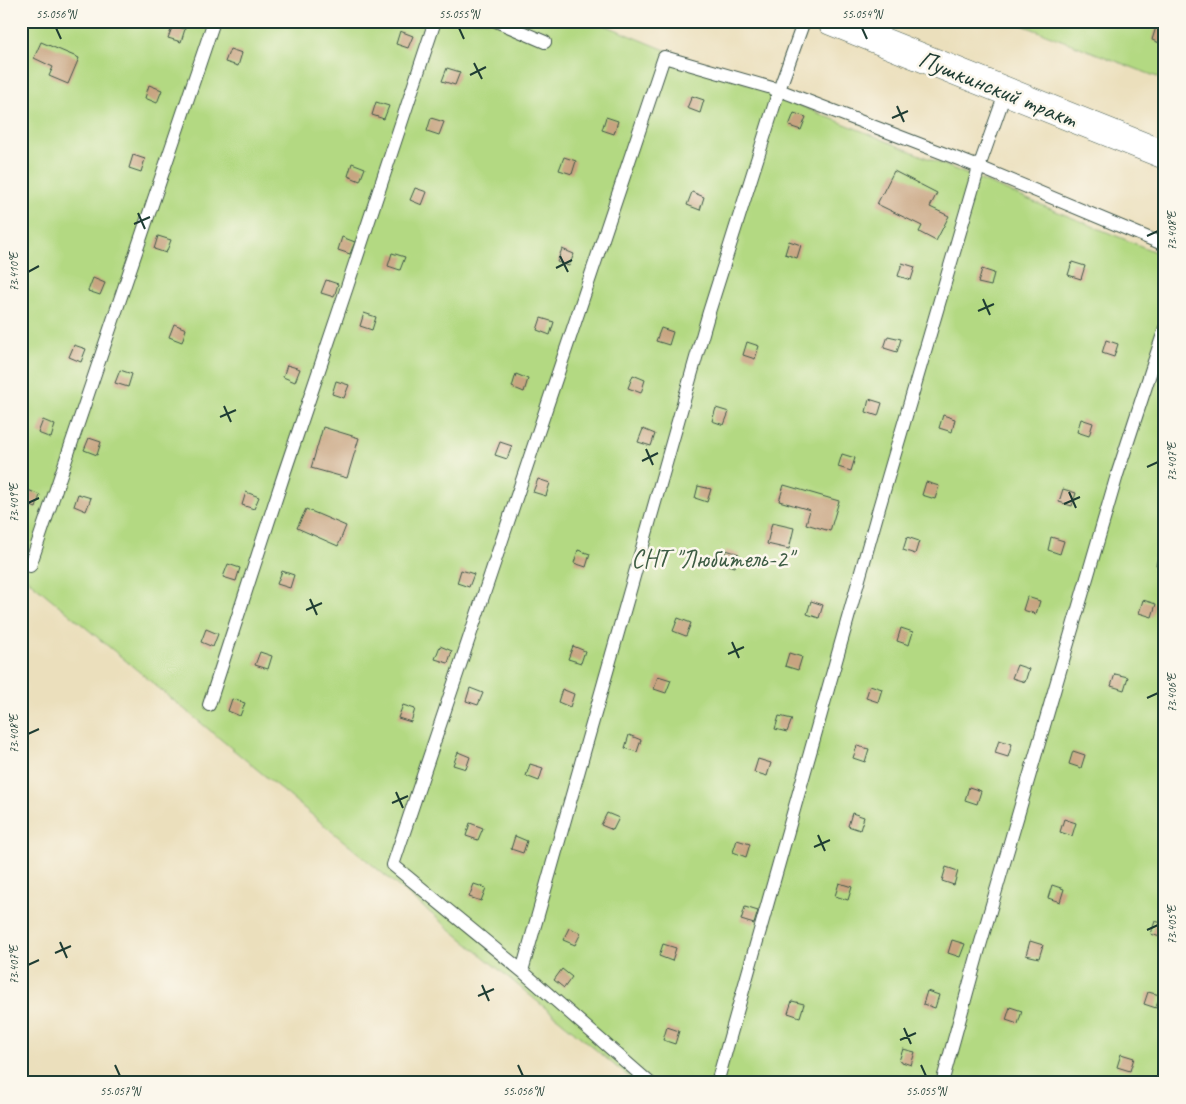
<svg xmlns="http://www.w3.org/2000/svg" width="1186" height="1104" viewBox="0 0 1186 1104" font-family="Caveat,sans-serif">
  <style>
    .garden { fill: #b3d982; stroke: #698b5b }
    .building { fill: #c8a481 }
    .lines { fill: none; stroke-linecap: round; stroke-linejoin: round }
    .service-casing { stroke: #3e5548; stroke-width: 14 }
    .primary-casing { stroke: #3e5548; stroke-width: 29 }
    .service { stroke: #fff; stroke-width: 12 }
    .primary { stroke: #fff; stroke-width: 28 }
    .ticks { fill: none; stroke: #1f3d34; stroke-width: 2 }
    .labels { text-anchor: middle; stroke-width: 5; stroke-linejoin: round; paint-order: stroke }
    .street-label { font-size: 25px; fill: #1f3d34; stroke: #fbf7ec }
    .park-label { font-size: 25px; fill: #3d5c44; stroke: #fbf7ec }
    .neatline { fill: none; stroke: #1f3d34; stroke-width: 2 }
    .ticks-label { font-size: 12px; text-anchor: middle; fill: #1f3d34 }
  </style>
  <rect width="100%" height="100%" fill="#fbf7ec"/>
  <filter id="ink" filterUnits="userSpaceOnUse"><feTurbulence type="fractalNoise" baseFrequency=".02" numOctaves="2"/><feDisplacementMap in="SourceGraphic" scale="10" xChannelSelector="R" yChannelSelector="G"/><feConvolveMatrix kernelMatrix="1 2 1 2 8 2 1 2 1" color-interpolation-filters="sRGB"/></filter>
  <filter id="wash" filterUnits="userSpaceOnUse"><feTurbulence type="fractalNoise" baseFrequency=".0096" numOctaves="4" result="noise"/><feDisplacementMap in="SourceGraphic" scale="20" xChannelSelector="R" yChannelSelector="G"/><feGaussianBlur stdDeviation="1.12" result="paint"/><feColorMatrix in="noise" values="0 0 0 0 0 0 0 0 0 0 0 0 0 0 0 0 0 1.4 0 .05"/><feComposite in="paint" operator="in"/></filter>
  <g filter="url(#wash)">
    <rect width="100%" height="100%" fill="#ebdfbc"/>
    <path class="garden" d="M21,21H595L1165,256V1083H636L21,574Z
      M1012,21H1165V80Z"/>
    <g id="blocks">
      <path class="building" d="M173,25L185,29L181,42L168,38Z
        M1156,27L1165,30V45L1152,40Z
        M400,31L413,36L408,48L396,44Z
        M41,42L79,58L68,84L49,76L53,67L34,58Z
        M230,49L242,53L238,66L225,62Z
        M447,68L460,72L455,85L442,81Z
        M149,85L162,90L157,103L145,98Z
        M692,96L704,100L700,113L687,108Z
        M376,102L389,106L384,119L372,115Z
        M794,113L806,117L801,130L789,126Z
        M606,117L618,121L614,134L602,130Z
        M431,118L444,122L439,135L427,131Z
        M133,155L145,159L141,172L129,168Z
        M564,157L576,161L572,174L559,170Z
        M352,163L365,168L360,181L348,176Z
        M894,171L937,193L930,207L949,216L936,241L919,232L922,226L877,204Z
        M415,188L427,192L422,205L410,200Z
        M692,192L704,197L700,210L687,205Z
        M158,236L171,240L166,253L154,249Z
        M342,237L355,242L350,254L338,250Z
        M789,241L801,245L797,258L785,254Z
        M562,249L574,254L569,266L557,262Z
        M392,253L405,257L400,270L388,266Z
        M1072,262L1085,266L1081,279L1068,275Z
        M902,263L915,267L911,280L898,276Z
        M982,269L994,273L991,286L978,283Z
        M93,278L105,283L100,295L88,291Z
        M326,280L338,284L334,297L321,293Z
        M364,313L376,317L372,330L360,326Z
        M541,318L554,322L550,335L537,330Z
        M174,324L186,329L182,342L169,337Z
        M661,328L673,332L669,345L656,341Z
        M888,336L901,339L897,352L884,348Z
        M1106,340L1118,344L1114,357L1102,353Z
        M747,342L759,346L755,359L743,355Z
        M74,345L86,349L81,362L69,357Z
        M287,365L300,369L295,382L283,377Z
        M120,370L132,374L128,387L115,383Z
        M516,374L528,379L524,392L512,387Z
        M633,375L645,380L641,393L628,388Z
        M336,381L349,385L344,398L332,394Z
        M869,399L882,403L878,416L866,412Z
        M716,408L729,412L724,425L712,421Z
        M943,415L955,419L952,432L939,428Z
        M1081,419L1093,423L1089,436L1077,432Z
        M43,420L55,425L51,438L38,433Z
        M323,427L359,438L347,478L311,468Z
        M643,429L655,434L651,446L638,442Z
        M89,438L101,442L97,455L84,450Z
        M500,442L512,446L507,459L495,455Z
        M842,454L855,458L851,471L838,467Z
        M538,479L550,483L546,496L533,492Z
        M926,482L939,486L935,499L922,495Z
        M784,485L839,501L830,531L806,524L810,510L779,501Z
        M698,486L711,489L707,502L695,498Z
        M1063,489L1076,493L1072,506L1059,502Z
        M28,490L40,495L36,508L24,503Z
        M246,492L259,497L254,509L242,505Z
        M78,494L91,498L86,511L74,506Z
        M306,509L346,526L338,546L297,528Z
        M772,523L794,528L789,549L767,544Z
        M907,537L919,541L915,554L903,550Z
        M1051,537L1064,541L1060,554L1048,550Z
        M578,550L590,554L586,567L574,563Z
        M726,550L739,554L735,567L722,563Z
        M1159,553L1165,554V568L1156,565Z
        M228,564L240,568L236,581L223,577Z
        M461,570L474,574L469,587L457,583Z
        M282,571L294,575L290,588L277,584Z
        M1027,597L1040,601L1036,614L1023,610Z
        M1143,600L1156,604L1152,617L1139,613Z
        M811,601L823,605L819,618L807,614Z
        M678,618L691,623L686,636L673,631Z
        M901,628L913,632L909,645L897,641Z
        M206,629L218,634L213,647L201,642Z
        M440,646L452,651L448,663L435,659Z
        M573,646L585,651L581,663L568,659Z
        M260,652L272,656L268,669L255,665Z
        M789,653L802,657L798,670L785,666Z
        M1017,665L1029,669L1025,682L1012,678Z
        M1115,674L1128,677L1124,690L1111,686Z
        M658,676L671,680L666,693L654,689Z
        M870,685L882,689L878,702L866,698Z
        M470,688L483,693L478,705L466,701Z
        M562,689L574,694L570,707L558,702Z
        M232,699L245,703L240,716L228,711Z
        M403,705L415,709L411,722L398,718Z
        M779,716L792,719L787,732L775,729Z
        M629,735L641,740L637,752L625,748Z
        M999,740L1012,744L1008,757L995,753Z
        M857,746L869,749L865,762L853,758Z
        M1073,751L1085,755L1081,768L1069,764Z
        M458,752L470,757L466,769L453,765Z
        M758,759L771,763L767,776L754,772Z
        M530,764L543,768L539,781L526,776Z
        M969,787L981,791L977,804L965,800Z
        M607,813L619,818L613,830L601,825Z
        M852,813L864,817L860,830L848,826Z
        M1064,819L1076,823L1072,836L1060,832Z
        M470,823L483,828L478,840L466,836Z
        M515,836L527,841L523,853L511,849Z
        M737,840L750,844L746,857L733,852Z
        M946,867L958,871L954,885L942,881Z
        M839,883L852,887L848,900L835,896Z
        M474,884L486,888L481,901L469,897Z
        M1052,885L1064,889L1060,902L1048,898Z
        M745,907L758,911L754,924L741,920Z
        M1155,921L1165,924V934L1163,938L1151,934Z
        M569,928L581,933L575,945L563,940Z
        M952,940L965,944L960,957L948,953Z
        M1030,941L1043,945L1039,958L1026,955Z
        M663,944L676,948L672,961L659,956Z
        M562,969L572,977L564,988L554,980Z
        M927,991L939,995L935,1008L923,1004Z
        M1148,992L1160,995L1156,1008L1144,1004Z
        M792,1001L804,1004L800,1017L788,1013Z
        M1010,1007L1022,1011L1018,1024L1006,1020Z
        M667,1027L679,1031L675,1044L663,1040Z
        M903,1049L915,1052L911,1065L899,1061Z
        M1121,1054L1134,1058L1130,1071L1117,1067Z"/>
    </g>
  </g>
  <g filter="url(#ink)">
    <use href="#blocks" fill-opacity="0" stroke="#3e5548" stroke-width="1"/>
    <g class="lines">
      <g class="service-casing">
        <path id="service" d="M496,21L545,42
          M21,559L30,566L214,21
          M209,705L284,474L347,287L435,21
          M522,971L709,312L779,90L804,21
          M650,1083L522,971L393,865L664,57L779,90L979,167L1165,245
          M717,1083L879,508L979,167L1006,91
          M942,1083L979,949L1117,475L1165,328"/>
      </g>
      <g class="primary-casing">
        <path id="primary" d="M831,21L1165,155"/>
      </g>
      <use href="#service" class="service"/>
      <use href="#primary" class="primary"/>
    </g>
  </g>
  <path class="ticks" d="M56,28L61,39M459,28L464,39M862,28L867,39M474,63L482,79M470,75L486,67M897,106L904,122M892,118L908,111M138,213L145,229M134,224L150,217M1147,236L1158,231M560,256L568,272M556,268L572,260M28,272L39,266M983,299L990,315M978,311L994,304M224,406L231,422M220,417L236,410M646,449L653,465M642,461L658,453M1147,467L1158,462M1069,492L1076,508M28,503L39,498M1064,504L1080,497M310,599L317,615M306,610L322,603M732,642L739,658M728,654L744,647M1147,698L1158,693M28,734L39,729M396,792L403,808M392,803L408,796M818,835L825,851M814,847L830,840M1147,930L1158,925M60,942L67,958M55,953L71,946M28,965L39,960M482,985L489,1001M478,996L494,989M904,1028L911,1044M900,1040L916,1033M115,1065L120,1076M518,1065L523,1076M921,1065L926,1076"/>
  <g class="labels">
    <g class="street-label">
      <text transform="translate(998 88) rotate(22)" y="9">Пушкинский тракт</text>
    </g>
    <g class="park-label">
      <text x="712" y="567">СНТ "Любитель-2"</text>
    </g>
  </g>
  <rect width="1186" height="1104" fill="none" stroke="#fbf7ec" stroke-width="55"/>
  <rect x="28" y="28" width="1130" height="1048" class="neatline"/>
  <g class="ticks-label">
    <text x="56" y="18">55.056°N</text>
    <text x="459" y="18">55.055°N</text>
    <text x="862" y="18">55.054°N</text>
    <text transform="translate(1172 231) rotate(-90)" y="4">73.408°E</text>
    <text transform="translate(14 272) rotate(-90)" y="4">73.410°E</text>
    <text transform="translate(1172 462) rotate(-90)" y="4">73.407°E</text>
    <text transform="translate(14 503) rotate(-90)" y="4">73.409°E</text>
    <text transform="translate(1172 693) rotate(-90)" y="4">73.406°E</text>
    <text transform="translate(14 734) rotate(-90)" y="4">73.408°E</text>
    <text transform="translate(1172 925) rotate(-90)" y="4">73.405°E</text>
    <text transform="translate(14 965) rotate(-90)" y="4">73.407°E</text>
    <text x="120" y="1095">55.057°N</text>
    <text x="523" y="1095">55.056°N</text>
    <text x="926" y="1095">55.055°N</text>
  </g>
</svg>
